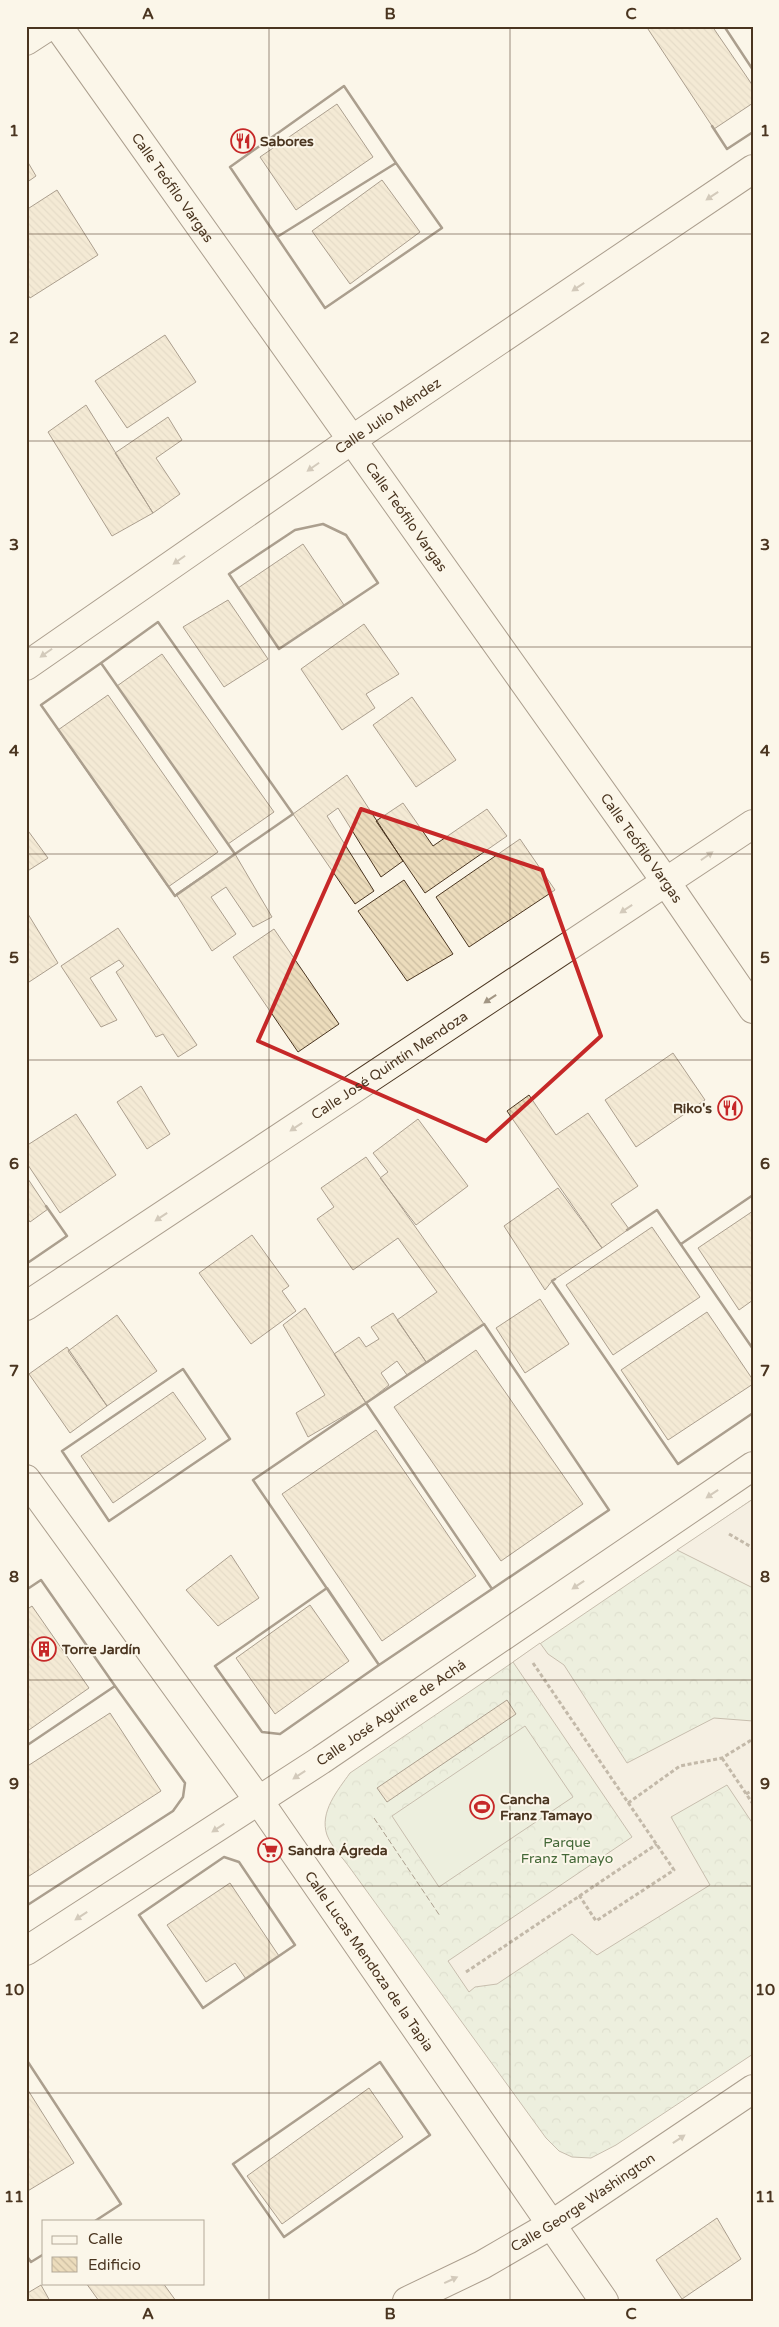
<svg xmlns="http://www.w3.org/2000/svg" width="779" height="2327" viewBox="0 0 779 2327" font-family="'Varela Round',sans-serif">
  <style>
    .forest { fill: url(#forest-crowns); stroke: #887966 }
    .pitch { fill: #dce7d0; stroke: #887966 }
    .parking { fill: #ede7d9; stroke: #887966 }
    .building { fill: url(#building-back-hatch); stroke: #4a3520 }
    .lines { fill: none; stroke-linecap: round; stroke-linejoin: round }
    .street-casing { stroke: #4a3520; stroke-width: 30 }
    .path { stroke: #7f6f5c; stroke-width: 3; stroke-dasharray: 4 2.5; stroke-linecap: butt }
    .street { stroke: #fbf6e9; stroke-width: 28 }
    .fence { stroke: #4a3520; stroke-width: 1; stroke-dasharray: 6 2.5; stroke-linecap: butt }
    .wall { stroke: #4a3520; stroke-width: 2.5 }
    .oneway { fill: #a29684 }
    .marked { fill: none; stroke: #c62828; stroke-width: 4; stroke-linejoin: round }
    .grid { fill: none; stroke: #4a3520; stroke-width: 1; stroke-opacity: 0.55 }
    .labels { text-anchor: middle; stroke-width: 4; stroke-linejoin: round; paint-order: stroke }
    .poi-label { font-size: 14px; font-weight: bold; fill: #4a3520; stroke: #fbf6e9; text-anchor: start }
    .street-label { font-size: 14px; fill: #4a3520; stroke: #fbf6e9 }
    .park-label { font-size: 14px; fill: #436837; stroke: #fbf6e9 }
    .neatline { fill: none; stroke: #4a3520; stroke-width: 2 }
    .grid-label { font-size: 16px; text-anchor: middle; font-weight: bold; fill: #4a3520 }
  </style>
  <defs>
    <pattern id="forest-crowns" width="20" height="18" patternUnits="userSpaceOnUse" patternTransform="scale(1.25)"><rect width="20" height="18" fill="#dce7d0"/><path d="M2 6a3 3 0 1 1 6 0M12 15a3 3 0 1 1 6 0" fill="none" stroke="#bec7b2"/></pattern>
    <pattern id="building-back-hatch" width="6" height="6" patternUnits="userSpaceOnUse" patternTransform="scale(1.25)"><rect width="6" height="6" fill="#ecdcbc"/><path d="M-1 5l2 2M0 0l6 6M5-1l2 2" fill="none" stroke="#ccbda1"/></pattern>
  </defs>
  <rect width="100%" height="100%" fill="#fbf6e9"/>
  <path class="forest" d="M753,1499V2054L616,2145L591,2158L572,2157L559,2151L546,2138L350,1868C343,1858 331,1846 327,1835C319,1812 338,1790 350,1773Z"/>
  <path class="pitch" d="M525,1726L573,1797L439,1887L392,1816Z"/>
  <path class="parking" d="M753,1499V1588L677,1550Z
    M540,1643L548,1654L564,1665L627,1763L714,1718L753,1721V1824L727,1785L671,1817L710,1885L597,1955L572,1934L497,1984L475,1987L469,1992L448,1961L632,1837L513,1662Z"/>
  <path class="building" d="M646,26H712L753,86V103L714,129Z
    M337,104L373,157L296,210L260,157Z
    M26,159L36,176L26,183Z
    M382,180L420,232L350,284L312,231Z
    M57,190L98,255L30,298L26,292V210Z
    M165,335L196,382L127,428L95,381Z
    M86,405L153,513L112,536L48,432Z
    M168,417L182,440L156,458L180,494L153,513L115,453Z
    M303,544L344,605L279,649L238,588Z
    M228,600L268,659L224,687L183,627Z
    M364,624L399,674L366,694L375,708L342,730L301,669Z
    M162,654L274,812L228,844L117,686Z
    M108,695L218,852L168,887L58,730Z
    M412,697L456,760L416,787L373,725Z
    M347,775L403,861L381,877L338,808L327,816L374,891L355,904L293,814Z
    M403,803L433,846L487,809L507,836L425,893L376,821Z
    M26,828L48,858L26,872Z
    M520,839L555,890L469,947L436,897Z
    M235,854L272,917L253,927L226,887L211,897L236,934L212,951L176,894Z
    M404,880L453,954L407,981L358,911Z
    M28,914L58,963L26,984V915Z
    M118,928L197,1045L178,1057L163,1034L156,1037L116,972L124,966L119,960L90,978L117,1020L101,1027L61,966Z
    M274,929L339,1024L298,1052L233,957Z
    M673,1053L705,1100L636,1147L605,1100Z
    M141,1086L170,1134L147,1149L117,1102Z
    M529,1095L556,1135L588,1113L638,1186L611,1204L629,1229L602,1248L507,1111Z
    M76,1114L116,1175L60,1213L26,1162V1146Z
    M418,1119L468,1186L416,1225L380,1178L388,1172L373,1153Z
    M366,1157L484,1324L427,1363L397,1320L437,1292L398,1238L353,1270L317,1219L334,1207L321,1188Z
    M26,1176L48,1209L30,1222L26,1216Z
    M558,1188L602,1248L552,1281L545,1290L504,1226Z
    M753,1211V1300L739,1310L698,1248Z
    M652,1227L700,1297L613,1355L566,1285Z
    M252,1235L289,1286L282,1291L296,1311L251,1344L199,1273Z
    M540,1299L569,1344L525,1373L496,1328Z
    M305,1308L366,1403L308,1437L296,1413L325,1395L283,1325Z
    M707,1312L753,1380V1384L668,1440L621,1370Z
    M393,1313L426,1362L407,1375L397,1361L381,1373L389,1385L366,1403L334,1354L359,1337L366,1347L379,1339L371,1327Z
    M117,1315L157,1371L107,1406L68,1351Z
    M67,1347L107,1406L70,1433L29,1374Z
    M476,1350L583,1504L501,1561L394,1407Z
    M173,1392L206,1439L113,1503L81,1456Z
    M376,1430L476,1576L382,1641L282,1494Z
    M231,1555L259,1598L218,1626L186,1590Z
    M310,1605L349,1661L275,1714L236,1658Z
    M32,1606L89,1688L26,1732V1610Z
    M507,1700L516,1714L387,1802L377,1788Z
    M110,1713L161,1791L26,1878V1767Z
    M230,1883L279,1956L246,1979L235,1963L206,1982L167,1925Z
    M26,2087L74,2163L26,2192Z
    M369,2088L403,2137L282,2224L247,2176Z
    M717,2218L741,2259L682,2299L656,2260Z
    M86,2283H163L176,2301H99Z
    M41,2285L50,2301H26V2294Z"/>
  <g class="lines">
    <g class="street-casing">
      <g id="street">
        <path id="s1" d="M58,26L666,882L753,1009"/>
        <path d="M26,41L49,26"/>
        <path id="s2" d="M26,666L353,439L753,169"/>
        <path id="s3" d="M26,1306L753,824"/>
        <path id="s4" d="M26,1479L259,1801L604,2301"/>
        <path id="s5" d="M26,1951L321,1760L753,1466"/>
        <path id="s6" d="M407,2301L482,2265L551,2225L753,2089"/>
      </g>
    </g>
    <path class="path" d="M729,1534L753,1548
      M533,1663L674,1870L596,1921L579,1895
      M722,1758L753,1804
      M746,1794L753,1790
      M628,1803L680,1766L722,1758L753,1739
      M466,1972L657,1844"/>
    <use href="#street" class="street"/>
    <path class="fence" d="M374,1818L440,1916"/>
    <path class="wall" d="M724,26L753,70
      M344,86L396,163L277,237L230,167Z
      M712,126L727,149L753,132
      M396,163L442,228L325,308L277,237Z
      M323,524L346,535L378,583L279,649L229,574L295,530Z
      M158,622L293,814L235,854L101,663Z
      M101,663L235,854L175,896L41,705Z
      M627,1230L657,1210L753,1349
      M682,1246L681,1244L753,1195
      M26,1264L67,1236L46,1206
      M555,1279L552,1281L678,1464L753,1413
      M484,1324L609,1510L492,1589L366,1403Z
      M183,1369L230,1439L109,1521L62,1451Z
      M366,1403L492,1589L379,1665L253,1480Z
      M327,1588L379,1665L280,1734L262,1732L215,1666Z
      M26,1590L41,1580L115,1686
      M26,1746L115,1686L185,1783L183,1797L173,1811L26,1906
      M224,1857L239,1862L295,1945L203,2008L139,1915Z
      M26,2059L121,2204L95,2221
      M380,2062L430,2135L284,2237L233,2164Z
      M26,2255L31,2262L44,2254"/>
  </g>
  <defs><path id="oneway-solid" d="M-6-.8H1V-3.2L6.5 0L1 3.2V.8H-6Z" transform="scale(1.25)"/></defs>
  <g class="oneway">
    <use href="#oneway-solid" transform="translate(712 196) rotate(146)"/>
    <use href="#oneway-solid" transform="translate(578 287) rotate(146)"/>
    <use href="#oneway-solid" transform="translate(313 467) rotate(145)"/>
    <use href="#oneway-solid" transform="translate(179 560) rotate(145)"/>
    <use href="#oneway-solid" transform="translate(46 653) rotate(145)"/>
    <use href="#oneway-solid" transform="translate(707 856) rotate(-35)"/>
    <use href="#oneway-solid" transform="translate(626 909) rotate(146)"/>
    <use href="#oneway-solid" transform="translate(490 999) rotate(146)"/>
    <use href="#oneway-solid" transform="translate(296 1127) rotate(146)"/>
    <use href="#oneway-solid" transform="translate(161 1217) rotate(146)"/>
    <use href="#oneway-solid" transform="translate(712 1494) rotate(146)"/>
    <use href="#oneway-solid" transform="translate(578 1585) rotate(146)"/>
    <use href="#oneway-solid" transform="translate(299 1775) rotate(147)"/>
    <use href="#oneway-solid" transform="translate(218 1828) rotate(147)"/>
    <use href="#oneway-solid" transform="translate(81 1916) rotate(147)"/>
    <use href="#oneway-solid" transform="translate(679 2139) rotate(-34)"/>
    <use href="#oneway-solid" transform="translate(451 2280) rotate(-25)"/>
  </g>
  <path d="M0 0H779V2327H0ZM361,809L542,870L601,1036L486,1141L258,1041Z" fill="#fbf6e9" fill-opacity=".55" fill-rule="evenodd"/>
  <path class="marked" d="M361,809L542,870L601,1036L486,1141L258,1041Z"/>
  <path class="grid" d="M269,26V2301M510,26V2301M26,234H753M26,441H753M26,647H753M26,854H753M26,1060H753M26,1267H753M26,1473H753M26,1680H753M26,1886H753M26,2093H753"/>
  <defs>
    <g id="restaurant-ring" transform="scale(1.25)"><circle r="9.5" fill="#fbf6e9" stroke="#c62828" stroke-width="1.5"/><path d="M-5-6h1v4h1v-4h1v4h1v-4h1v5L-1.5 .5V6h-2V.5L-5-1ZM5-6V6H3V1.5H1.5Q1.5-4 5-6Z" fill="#c62828"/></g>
    <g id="building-ring" transform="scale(1.25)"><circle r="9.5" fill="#fbf6e9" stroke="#c62828" stroke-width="1.5"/><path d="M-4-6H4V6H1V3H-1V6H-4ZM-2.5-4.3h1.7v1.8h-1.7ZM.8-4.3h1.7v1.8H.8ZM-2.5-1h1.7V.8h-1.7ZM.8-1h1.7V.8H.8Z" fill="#c62828"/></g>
    <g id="stadium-ring" transform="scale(1.25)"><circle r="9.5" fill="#fbf6e9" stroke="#c62828" stroke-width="1.5"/><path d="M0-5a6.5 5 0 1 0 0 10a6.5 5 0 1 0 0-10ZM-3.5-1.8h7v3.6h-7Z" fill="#c62828"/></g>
    <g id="supermarket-ring" transform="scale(1.25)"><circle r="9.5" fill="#fbf6e9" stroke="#c62828" stroke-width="1.5"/><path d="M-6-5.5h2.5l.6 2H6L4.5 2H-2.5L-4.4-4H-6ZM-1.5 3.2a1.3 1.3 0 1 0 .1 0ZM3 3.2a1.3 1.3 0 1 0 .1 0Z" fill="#c62828"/></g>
  </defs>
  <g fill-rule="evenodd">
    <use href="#restaurant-ring" x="243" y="141"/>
    <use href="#restaurant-ring" x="730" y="1108"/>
    <use href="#building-ring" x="44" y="1649"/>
    <use href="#stadium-ring" x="482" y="1807"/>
    <use href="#supermarket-ring" x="270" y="1850"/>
  </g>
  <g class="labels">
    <g class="poi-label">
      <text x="260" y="146">Sabores</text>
      <text x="712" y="1113" text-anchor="end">Riko's</text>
      <text x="62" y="1654">Torre Jardín</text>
      <text x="500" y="1804">Cancha<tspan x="500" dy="16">Franz Tamayo</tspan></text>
      <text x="288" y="1855">Sandra Ágreda</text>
    </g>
    <g class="street-label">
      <text dy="5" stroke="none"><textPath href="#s1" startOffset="198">Calle Teófilo Vargas</textPath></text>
      <text dy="5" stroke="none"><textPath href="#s2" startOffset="440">Calle Julio Méndez</textPath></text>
      <text dy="5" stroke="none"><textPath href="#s1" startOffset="602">Calle Teófilo Vargas</textPath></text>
      <text dy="5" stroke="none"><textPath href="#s1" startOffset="1008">Calle Teófilo Vargas</textPath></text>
      <text dy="5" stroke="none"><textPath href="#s3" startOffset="436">Calle José Quintín Mendoza</textPath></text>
      <text dy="5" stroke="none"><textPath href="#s5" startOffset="436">Calle José Aguirre de Achá</textPath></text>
      <text dy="5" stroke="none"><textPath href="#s4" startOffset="592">Calle Lucas Mendoza de la Tapia</textPath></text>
      <text dy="5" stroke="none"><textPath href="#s6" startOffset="202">Calle George Washington</textPath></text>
    </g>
    <g class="park-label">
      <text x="567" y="1847">Parque<tspan x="567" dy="16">Franz Tamayo</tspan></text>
    </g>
  </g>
  <rect width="779" height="2327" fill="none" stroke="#fbf6e9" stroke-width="55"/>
  <rect x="42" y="2220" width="162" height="65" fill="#fbf6e9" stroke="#b4a999"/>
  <rect x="52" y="2236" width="25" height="8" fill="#fbf6e9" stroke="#b4a999"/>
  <text x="88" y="2244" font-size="15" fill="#4a3520">Calle</text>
  <rect x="52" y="2257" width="25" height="15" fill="url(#building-back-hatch)" stroke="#b4a999"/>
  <text x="88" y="2270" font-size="15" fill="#4a3520">Edificio</text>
  <rect x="28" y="28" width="724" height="2272" class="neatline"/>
  <g class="grid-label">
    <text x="148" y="19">A</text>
    <text x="390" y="19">B</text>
    <text x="631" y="19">C</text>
    <text x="14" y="136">1</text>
    <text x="765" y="136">1</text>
    <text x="14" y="343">2</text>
    <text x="765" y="343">2</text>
    <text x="14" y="550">3</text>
    <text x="765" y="550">3</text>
    <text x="14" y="756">4</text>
    <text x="765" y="756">4</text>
    <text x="14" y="963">5</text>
    <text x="765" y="963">5</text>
    <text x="14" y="1169">6</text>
    <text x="765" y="1169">6</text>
    <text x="14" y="1376">7</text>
    <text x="765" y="1376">7</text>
    <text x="14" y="1582">8</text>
    <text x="765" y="1582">8</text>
    <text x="14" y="1789">9</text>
    <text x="765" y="1789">9</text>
    <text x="14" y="1995">10</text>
    <text x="765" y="1995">10</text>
    <text x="14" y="2202">11</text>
    <text x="765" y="2202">11</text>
    <text x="148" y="2319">A</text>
    <text x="390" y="2319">B</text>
    <text x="631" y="2319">C</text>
  </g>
</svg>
